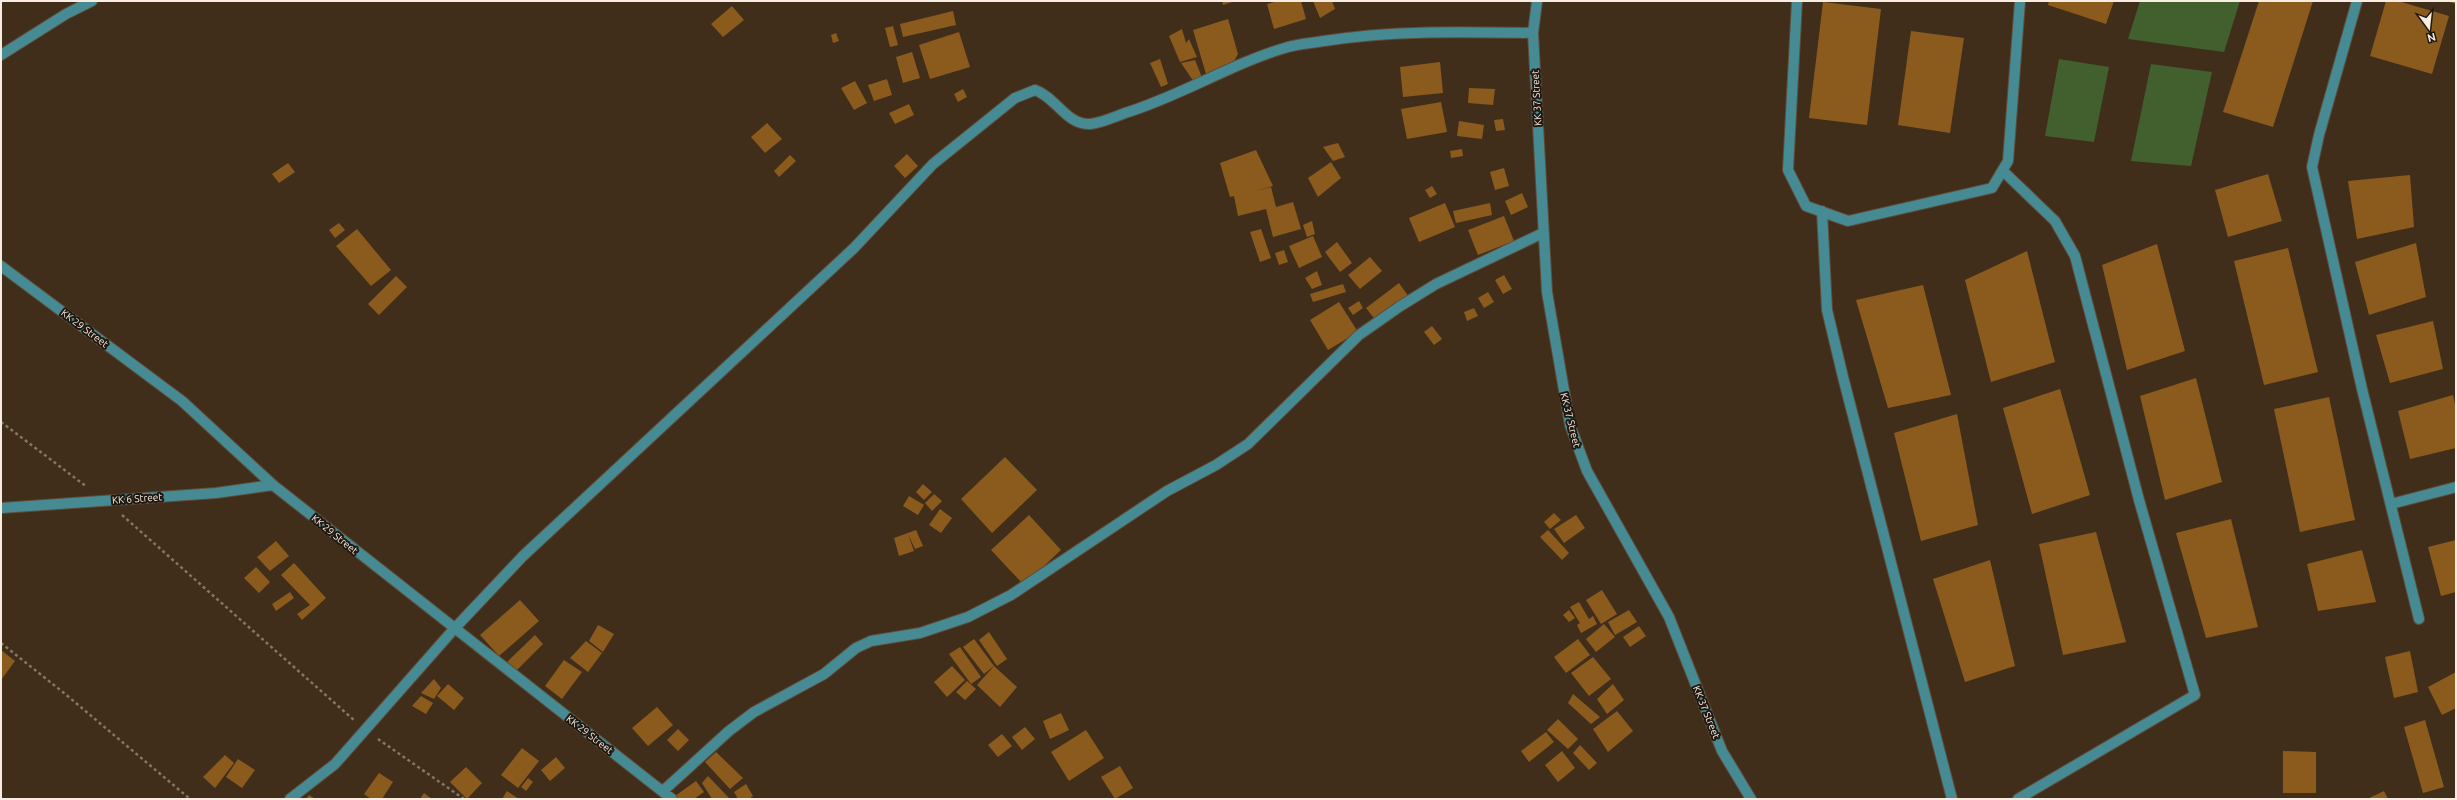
<svg xmlns="http://www.w3.org/2000/svg" width="2457" height="800" viewBox="0 0 2457 800" font-family="Ubuntu,sans-serif">
  <style>
    .green { fill: #41602d }
    .building { fill: #8b5b1d }
    .lines { fill: none; stroke-linecap: round; stroke-linejoin: round }
    .minor-casing { stroke: #5e4d3b; stroke-width: 12 }
    .path { stroke: #857666; stroke-width: 2.5; stroke-dasharray: 3 3; stroke-linecap: butt }
    .minor { stroke: #468b94; stroke-width: 10 }
    .labels { text-anchor: middle; stroke-width: 4; stroke-linejoin: round; paint-order: stroke }
    .street-label { font-size: 10px; fill: #f9ede2; stroke: #201810 }
  </style>
  <rect width="100%" height="100%" fill="#402e1b"/>
  <path class="green" d="M2140,1H2240L2224,52L2128,39Z
    M2059,59L2109,67L2094,142L2045,136Z
    M2151,64L2212,72L2191,166L2131,161Z"/>
  <path class="building" d="M1222,1H1235L1223,5Z
    M1278,1H1301L1306,19L1274,29L1267,4Z
    M1313,1H1332L1335,9L1320,18Z
    M2049,1H2114L2106,24L2048,5Z
    M2259,1H2313L2273,127L2223,112Z
    M2386,1H2398L2449,16L2432,74L2370,56Z
    M2446,1H2456V4Z
    M1823,2L1881,9L1867,125L1809,118Z
    M732,6L744,20L723,37L711,24Z
    M953,11L956,25L903,37L900,24Z
    M1228,19L1238,54L1233,63L1206,74L1193,30Z
    M893,26L898,45L890,47L885,28Z
    M1182,29L1186,43L1189,39L1197,57L1180,62L1169,36Z
    M1911,31L1964,38L1950,133L1898,125Z
    M959,32L970,67L930,79L919,45Z
    M836,33L839,41L833,43L831,35Z
    M912,52L920,78L903,83L896,57Z
    M1160,59L1168,84L1161,87L1150,63Z
    M1195,60L1203,80L1194,82L1181,63Z
    M1440,62L1443,93L1403,97L1400,67Z
    M887,79L892,95L874,101L868,85Z
    M855,81L867,103L854,110L841,88Z
    M1469,88L1495,89L1493,105L1468,103Z
    M963,89L967,97L958,102L954,94Z
    M1441,102L1447,132L1407,139L1401,109Z
    M909,104L914,115L895,124L889,113Z
    M1503,119L1505,130L1496,131L1494,120Z
    M1459,121L1484,125L1482,139L1457,136Z
    M767,123L782,139L765,153L751,137Z
    M1338,143L1345,157L1333,161L1323,147Z
    M1462,149L1463,156L1451,158L1450,151Z
    M1256,150L1273,186L1252,192L1271,187L1276,207L1293,202L1301,229L1273,237L1266,209L1238,216L1234,196L1230,197L1220,163Z
    M907,154L918,166L905,178L894,166Z
    M790,155L796,161L779,177L774,171Z
    M1331,162L1341,178L1318,197L1308,178Z
    M288,163L295,172L279,183L272,174Z
    M1504,168L1509,186L1495,190L1490,172Z
    M2268,174L2282,221L2228,237L2215,190Z
    M2410,175L2414,227L2357,239L2348,181Z
    M1432,186L1437,194L1430,198L1425,190Z
    M1522,193L1528,207L1511,215L1505,201Z
    M1445,203L1455,227L1419,242L1409,218Z
    M1490,203L1492,215L1456,223L1453,211Z
    M1504,216L1514,241L1478,255L1468,230Z
    M1312,221L1315,234L1307,237L1303,225Z
    M339,223L345,230L335,238L329,230Z
    M357,229L391,270L371,286L336,246Z
    M1261,229L1271,258L1260,262L1250,232Z
    M1313,236L1322,257L1299,268L1289,246Z
    M1337,242L1352,263L1340,272L1325,252Z
    M2416,243L2426,297L2369,315L2355,262Z
    M2157,244L2185,351L2127,370L2102,265Z
    M2288,248L2318,372L2264,385L2234,261Z
    M1284,250L1288,262L1279,265L1275,253Z
    M2027,251L2055,362L1991,382L1965,280Z
    M1370,257L1382,271L1360,289L1348,275Z
    M1317,271L1322,285L1312,289L1305,278Z
    M1504,275L1512,289L1503,294L1495,280Z
    M396,276L407,287L379,315L368,304Z
    M1399,283L1409,297L1377,322L1366,308Z
    M1343,284L1346,292L1313,302L1310,294Z
    M1923,285L1951,395L1888,408L1856,300Z
    M1488,292L1494,302L1484,308L1478,298Z
    M1359,301L1363,308L1353,315L1348,308Z
    M1339,302L1358,332L1328,350L1310,320Z
    M1474,308L1478,316L1467,321L1464,312Z
    M2433,321L2443,369L2390,383L2376,335Z
    M1432,326L1442,339L1434,345L1424,332Z
    M2196,378L2222,482L2165,500L2140,396Z
    M2060,389L2090,495L2032,514L2003,408Z
    M2453,395L2456,409V448L2410,459L2398,411Z
    M2329,397L2355,520L2300,532L2274,409Z
    M1957,414L1978,525L1921,541L1894,433Z
    M1005,457L1037,490L992,533L961,499Z
    M923,484L932,492L924,500L916,492Z
    M934,494L942,501L932,511L925,503Z
    M909,496L924,505L918,515L903,506Z
    M940,509L952,518L941,533L929,525Z
    M1554,513L1561,520L1550,529L1544,522Z
    M1029,515L1061,550L1024,585L991,550Z
    M1576,515L1585,528L1564,543L1554,529Z
    M2231,519L2258,627L2206,638L2176,533Z
    M916,530L923,546L915,549L908,534L914,551L899,556L894,538Z
    M1548,530L1569,553L1562,560L1540,537Z
    M2096,532L2126,642L2063,655L2039,544Z
    M2456,540V592L2441,596L2428,547Z
    M276,541L289,556L270,571L257,557Z
    M2362,550L2376,602L2318,611L2307,564Z
    M1990,560L2015,666L1965,682L1933,579Z
    M294,563L326,598L302,620L297,614L310,605L281,575Z
    M256,567L270,582L259,593L244,578Z
    M1602,590L1617,614L1601,624L1586,600Z
    M290,592L294,598L276,611L272,604Z
    M520,600L539,621L499,656L480,635Z
    M1579,602L1589,619L1593,616L1597,624L1581,633L1577,625L1580,623L1570,607Z
    M1569,610L1575,618L1569,622L1563,615Z
    M1629,610L1637,622L1615,635L1608,622Z
    M1604,624L1615,637L1596,652L1586,639Z
    M598,625L614,634L603,652L589,641Z
    M1639,626L1646,636L1630,647L1623,637Z
    M989,632L1007,659L997,666L979,640Z
    M535,635L543,644L515,672L506,663Z
    M974,639L994,666L984,674L963,647Z
    M1578,639L1590,655L1566,673L1554,657Z
    M586,641L602,653L588,672L570,658Z
    M960,647L981,677L971,684L949,654Z
    M1,650L15,661L1,680Z
    M2410,651L2418,692L2394,698L2385,657Z
    M1593,657L1611,679L1589,696L1571,673Z
    M564,660L582,672L562,699L545,686Z
    M952,666L965,680L947,697L934,682Z
    M994,666L1017,687L1000,707L977,685Z
    M2456,672V708L2442,715L2428,687Z
    M434,679L441,688L434,699L421,693Z
    M967,681L976,689L965,700L956,692Z
    M448,684L464,698L454,710L437,696Z
    M1613,684L1624,700L1607,714L1597,699Z
    M1573,694L1600,717L1591,724L1568,703Z
    M421,696L433,703L426,714L412,706Z
    M657,707L673,725L648,746L632,728Z
    M1617,711L1633,731L1608,752L1593,729Z
    M1061,713L1069,730L1050,739L1043,721Z
    M1558,719L1578,739L1568,749L1547,730Z
    M2425,720L2444,787L2423,793L2404,727Z
    M1025,727L1035,739L1022,750L1012,737Z
    M678,729L689,740L678,751L667,740Z
    M1086,730L1104,758L1069,781L1051,752Z
    M1546,732L1554,742L1529,762L1521,751Z
    M1002,734L1012,746L998,757L988,745Z
    M1580,745L1597,763L1589,770L1573,753Z
    M522,748L539,761L518,788L501,775Z
    M1562,751L1575,768L1558,782L1545,765Z
    M2283,751L2316,752V793H2283Z
    M716,752L743,778L730,789L705,762Z
    M225,755L234,763L215,788L203,777Z
    M556,757L565,768L550,781L541,770Z
    M238,759L255,770L242,788L226,777Z
    M1120,766L1133,788L1115,799L1101,777Z
    M466,767L482,783L467,799L450,782Z
    M379,773L393,782L382,799H371L364,794Z
    M708,776L730,799H712L702,783Z
    M528,778L533,782L526,791L521,787Z
    M696,781L704,792L694,799H677L675,796Z
    M746,784L753,796L749,799H738L734,792Z
    M507,791L519,799H502Z
    M2384,791L2388,799H2367Z
    M424,793L432,799H420Z
    M309,795L315,799H306Z"/>
  <g class="lines">
    <g class="minor-casing">
      <path id="minor" d="M1537,1L1533,33L1547,292L1570,425L1587,471L1669,617L1722,751L1751,799
        M1797,1L1788,170L1806,206L1848,221L1992,188L2008,161L2020,1
        M2357,1L2319,135L2312,167L2362,389L2419,619
        M1,55L66,14L92,1
        M2003,171L2055,221L2075,256L2139,500L2195,695L2018,799
        M1822,211L1827,310L1843,377L1952,799
        M1,266L182,401L273,485L672,799
        M2391,504L2456,487
        M1,508L216,493L273,485
        M663,791L729,731L754,712L824,674L856,648L871,641L920,633L968,617L1011,595L1167,491L1216,465L1248,444L1359,335L1399,307L1436,284L1543,233
        M290,799L335,764L454,629L523,556L854,248L933,164L1015,98L1035,90C1056,97 1066,125 1090,124C1101,123 1115,117 1125,113C1181,96 1232,63 1288,47C1300,44 1312,43 1324,41C1393,30 1463,32 1533,33"/>
    </g>
    <path class="path" d="M1,422L87,487
      M122,515L355,721
      M1,643L64,693L190,799
      M378,739L464,799"/>
    <use href="#minor" class="minor"/>
  </g>
  <g class="labels">
    <g class="street-label">
      <text transform="translate(1536 98) rotate(-93)" y="4">KK 37 Street</text>
      <text transform="translate(85 328) rotate(37)" y="4">KK 29 Street</text>
      <text transform="translate(1571 420) rotate(76)" y="4">KK 37 Street</text>
      <text transform="translate(137 498) rotate(-4)" y="4">KK 6 Street</text>
      <text transform="translate(335 534) rotate(39)" y="4">KK 29 Street</text>
      <text transform="translate(1707 712) rotate(68)" y="4">KK 37 Street</text>
      <text transform="translate(590 734) rotate(38)" y="4">KK 29 Street</text>
    </g>
  </g>
  <rect width="2457" height="800" fill="none" stroke="#f9ede2" stroke-width="4"/>
  <g transform="translate(2429 28) rotate(165)" stroke="#201810" stroke-width="3" paint-order="stroke">
  <path d="M0-3L7 15L0 10L-7 15Z" fill="#f9ede2"/>
  <text y="-6" font-size="11" font-weight="bold" text-anchor="middle" fill="#f9ede2">N</text>
  </g>
</svg>
